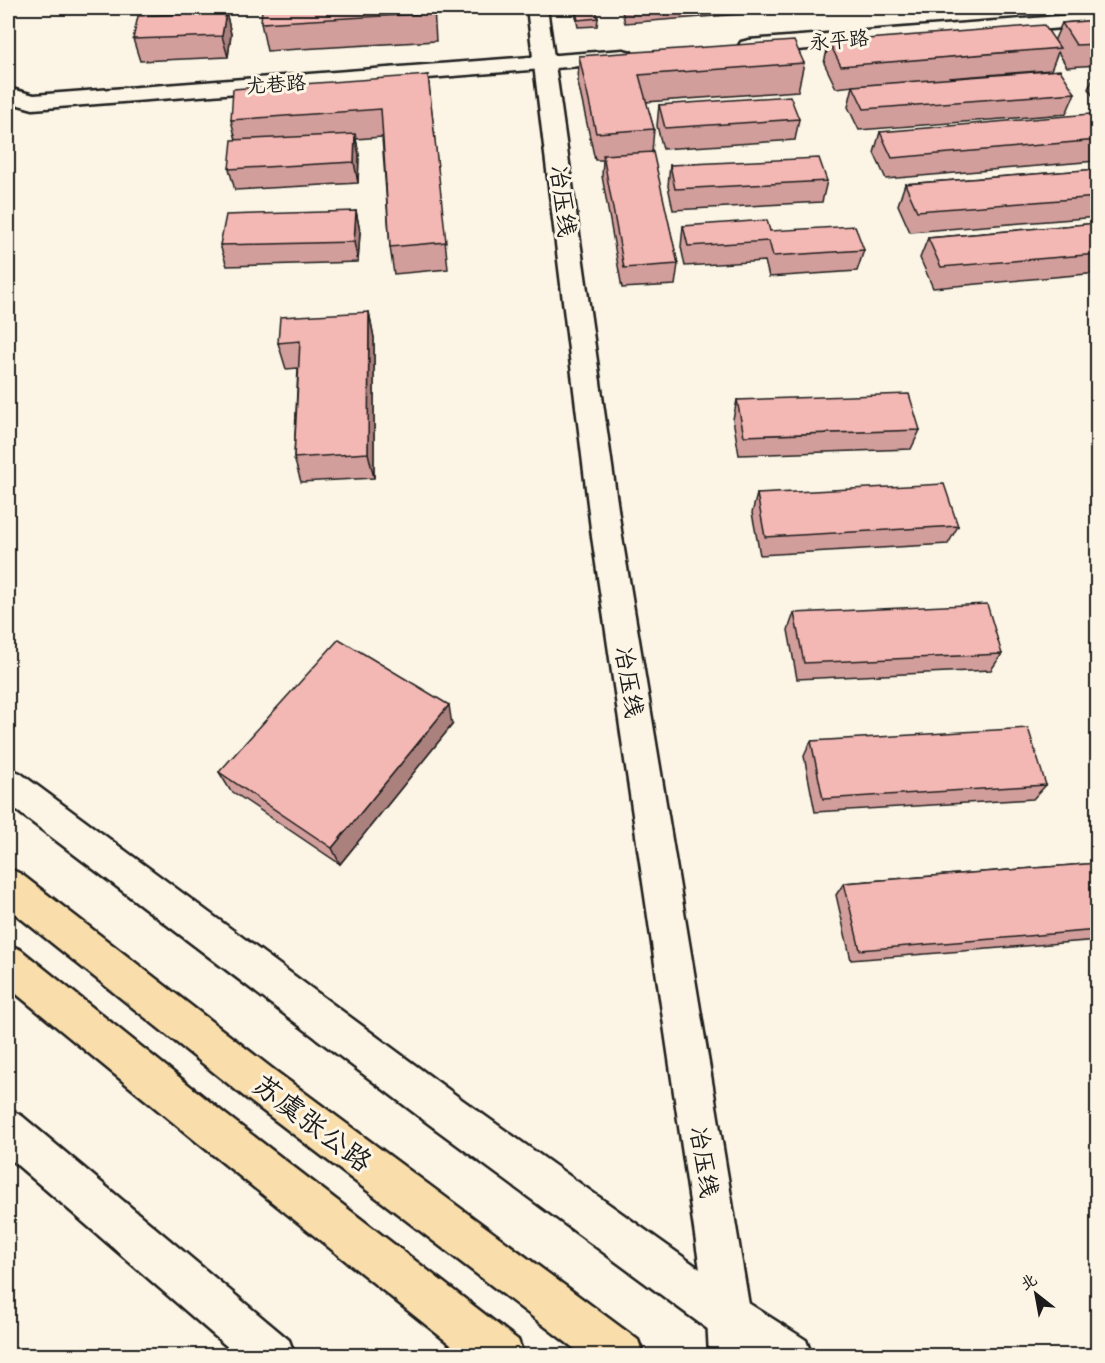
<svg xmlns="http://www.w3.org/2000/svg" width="1105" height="1363" viewBox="0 0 1105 1363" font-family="Caveat,'LXGW WenKai TC',sans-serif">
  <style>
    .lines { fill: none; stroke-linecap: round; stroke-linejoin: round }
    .tertiary-casing { stroke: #1c1c1c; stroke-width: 5 }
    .secondary-casing { stroke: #1c1c1c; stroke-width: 5 }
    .trunk-casing { stroke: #1c1c1c; stroke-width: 5 }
    .tertiary { fill: #fcf5e5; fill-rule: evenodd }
    .secondary { fill: #fcf5e5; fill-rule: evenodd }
    .trunk { fill: #f9deab; fill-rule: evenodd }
    .wall { fill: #d29e9b; stroke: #1c1c1c; stroke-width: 1.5 }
    .shaded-wall { fill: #ab817e; stroke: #1c1c1c; stroke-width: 1.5 }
    .building { fill: #f4b8b4; stroke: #1c1c1c; stroke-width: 1.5 }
    .labels { text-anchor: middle; stroke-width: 6; stroke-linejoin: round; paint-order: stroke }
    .far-street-label { font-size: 20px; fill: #1c1c1c; stroke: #fcf5e5 }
    .street-label { font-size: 24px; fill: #1c1c1c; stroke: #fcf5e5 }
    .near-street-label { font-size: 28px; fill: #1c1c1c; stroke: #fcf5e5 }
  </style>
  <rect width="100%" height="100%" fill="#fcf5e5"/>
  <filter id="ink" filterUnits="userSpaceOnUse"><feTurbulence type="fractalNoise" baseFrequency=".0167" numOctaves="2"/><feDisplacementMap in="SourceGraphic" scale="12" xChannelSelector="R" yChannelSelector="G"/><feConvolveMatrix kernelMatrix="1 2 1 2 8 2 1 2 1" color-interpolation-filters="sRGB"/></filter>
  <g filter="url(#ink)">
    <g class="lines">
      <g class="tertiary-casing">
        <path id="tertiary" d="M1098,13V25L749,54L741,52L738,47L741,42L749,40Z
          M623,50L631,52L634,57L631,62L33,109L8,102V88L34,95Z
          M8,768L20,773L457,1096L745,1301L806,1340L812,1356H749L713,1333L429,1124L8,804Z
          M8,1109L22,1116L289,1340L295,1356H238L8,1157Z"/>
      </g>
      <g class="secondary-casing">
        <path id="secondary" d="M527,8H547L622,537L751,1317L754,1356H709L707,1317L592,537Z"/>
      </g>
      <g class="trunk-casing">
        <path id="trunk" d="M8,868L21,874L274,1070L638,1340L644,1356H584L246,1098L8,908Z
          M8,944L21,950L225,1114L518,1340L524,1356H465L197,1142L8,987Z"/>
      </g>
      <use href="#tertiary" class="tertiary"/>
      <use href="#secondary" class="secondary"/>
      <use href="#trunk" class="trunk"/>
    </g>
    <path class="wall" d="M8,8H56L8,10Z
      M434,8L436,41L267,51L261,23Z
      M574,8H611H595L598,18L597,26L578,27Z
      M621,8H755L754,13L625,23Z
      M226,12L231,34L228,57L140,61L133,39Z
      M1098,20V65L1067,67L1058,52L1051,70L949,78L1075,93L1066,114L859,130L848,107L853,86L836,88L824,63L829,42L1054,41L1062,23Z
      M579,56L804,63L798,91L646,102L654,129L652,152L678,264L675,285L622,288L602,176L603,160H595L578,83Z
      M1098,68V103L1088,89Z
      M428,75L448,269L394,274L390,247L382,137L356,139L359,155L358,183L235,190L229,169L236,140L231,120Z
      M659,105L799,119L795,140L663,149L657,126Z
      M1098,126V158L1096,161L886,179L874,153L880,132Z
      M670,165L827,181L822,202L673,210L668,186Z
      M1098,169V217L910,232L898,205L905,184Z
      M356,211L360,232L358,262L227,266L220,245Z
      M1098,223V273L933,288L920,258L928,238Z
      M683,226L770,231L864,250L857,271L769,277L765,261L685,266L681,247Z
      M369,312L374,338V478L301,482L294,458L298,368L286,369L278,343Z
      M737,400L920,430L911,449L739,455L733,419Z
      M757,494L958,526L948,544L760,555L752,513Z
      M794,613L1002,654L991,670L797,679L788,630Z
      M452,725L340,864L230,790L219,772Z
      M811,741L1046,785L1033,799L815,812L804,756Z
      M1098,863V940L851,960L836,895L844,883Z"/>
    <path class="shaded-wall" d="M226,12L231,34L228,57L222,36Z
      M355,134L359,155L358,183L354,162Z
      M356,211L360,232L358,262L354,242Z
      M369,312L374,338V478L368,453Z
      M449,705L452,725L340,864L332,848Z"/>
    <path class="building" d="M262,8H433L434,13L261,23Z
      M575,8H595L598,18L578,20Z
      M226,12L222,36L133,39L138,16Z
      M1098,20V44L1076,45L1062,23Z
      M1044,25L1060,48L841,66L829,42Z
      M794,41L804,63L639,75L654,129L596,133L579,56Z
      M1060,70L1075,93L864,109L853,86Z
      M428,75L446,242L390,247L381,109L231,120L233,89Z
      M790,96L799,119L665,128L659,105Z
      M1090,114L1098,126V140L892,158L880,132Z
      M355,134L354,162L229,169L232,140Z
      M653,152L678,264L624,268L603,155Z
      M819,158L827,181L675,189L670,165Z
      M1098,169V197L917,211L905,184Z
      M356,211L354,242L220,245L226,215Z
      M767,220L770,231L855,226L864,250L773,256L769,241L688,246L683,226Z
      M1098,223V254L941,267L928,238Z
      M369,312L368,453L294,458L300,341L278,343L280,317Z
      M909,394L920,430L744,436L737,400Z
      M944,484L958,526L765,537L757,494Z
      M987,604L1002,654L804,663L794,613Z
      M339,639L449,705L332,848L219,772Z
      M1028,728L1046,785L823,799L811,741Z
      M1098,863V930L860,950L844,883Z"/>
  </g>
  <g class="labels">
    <g class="far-street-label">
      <text transform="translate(839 40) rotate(-5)" y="7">永平路</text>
      <text transform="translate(276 84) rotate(-4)" y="7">尤巷路</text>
    </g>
    <g class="street-label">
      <text transform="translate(563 201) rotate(83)" y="8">冶压线</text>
      <text transform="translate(629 682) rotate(81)" y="8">冶压线</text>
      <text transform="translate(704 1162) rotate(81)" y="8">冶压线</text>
    </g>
    <g class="near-street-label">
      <text transform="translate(313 1123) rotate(37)" y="10">苏虞张公路</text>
    </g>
  </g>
  <rect width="1105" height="1363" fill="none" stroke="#fcf5e5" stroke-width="30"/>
  <rect x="15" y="15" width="1075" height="1333" fill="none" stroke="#1c1c1c" stroke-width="2" filter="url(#ink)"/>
  <g transform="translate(1036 1294) rotate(329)" stroke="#fcf5e5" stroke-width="4.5" paint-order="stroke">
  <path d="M0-4.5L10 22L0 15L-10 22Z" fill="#1c1c1c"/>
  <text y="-9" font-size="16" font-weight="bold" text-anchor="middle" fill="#1c1c1c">北</text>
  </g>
</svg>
